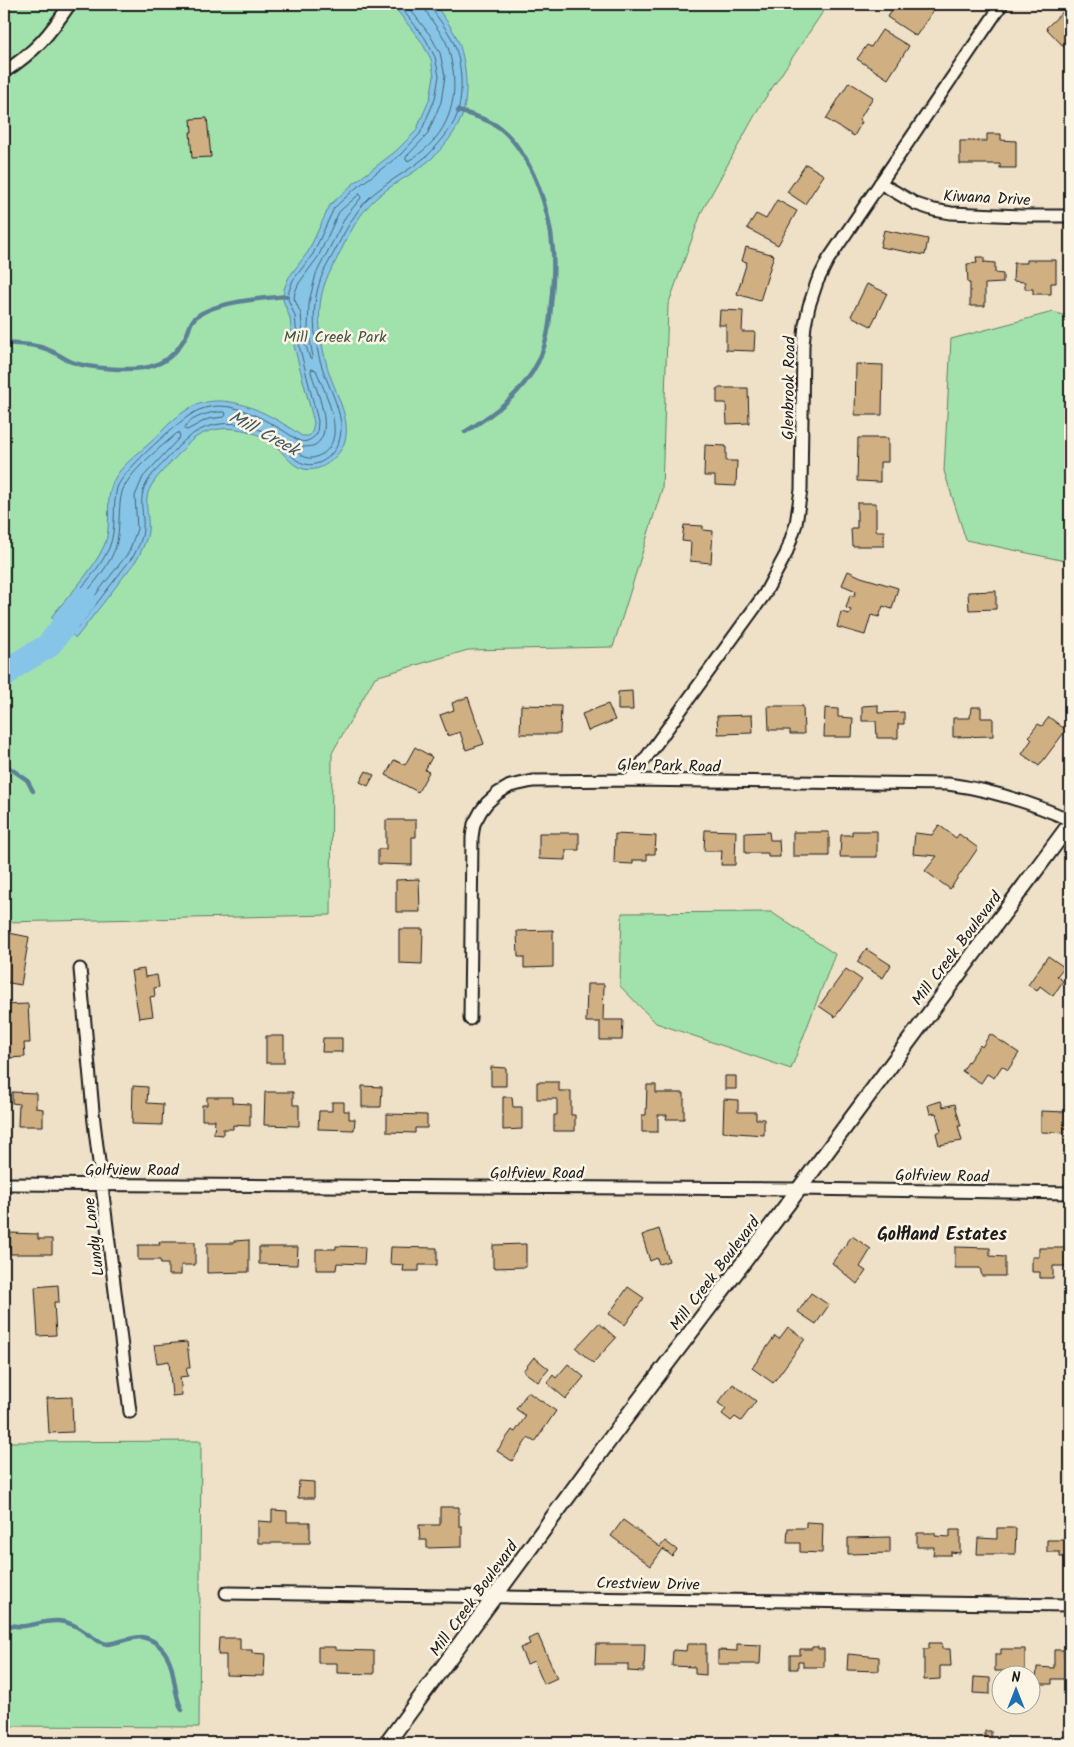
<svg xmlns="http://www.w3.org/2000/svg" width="1074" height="1747" viewBox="0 0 1074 1747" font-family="Kalam,sans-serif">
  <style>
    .green { fill: #a1e2ac; stroke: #5e7f64 }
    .water { fill: #87c5e8; stroke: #5c8196 }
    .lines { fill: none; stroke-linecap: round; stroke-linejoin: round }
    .shore { stroke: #47606e; stroke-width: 1 }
    .stream { stroke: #5c8196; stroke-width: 4.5 }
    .river { stroke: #87c5e8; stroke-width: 25 }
    .building { fill: #d0af83; stroke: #1c1c1c }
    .minor-casing { stroke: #1c1c1c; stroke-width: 15 }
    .tertiary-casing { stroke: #1c1c1c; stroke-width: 18 }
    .minor { stroke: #fcf5e5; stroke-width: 11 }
    .tertiary { stroke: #fcf5e5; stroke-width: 14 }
    .labels { text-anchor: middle; stroke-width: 5; stroke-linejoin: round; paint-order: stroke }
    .street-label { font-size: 16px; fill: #1c1c1c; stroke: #fcf5e5 }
    .park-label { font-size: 16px; fill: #445747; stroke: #fcf5e5 }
    .water-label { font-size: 18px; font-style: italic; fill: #415763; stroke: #fcf5e5 }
    .neighbourhood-label { font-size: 18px; font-weight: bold; fill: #1c1c1c; stroke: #fcf5e5 }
  </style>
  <rect width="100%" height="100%" fill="#efe0c8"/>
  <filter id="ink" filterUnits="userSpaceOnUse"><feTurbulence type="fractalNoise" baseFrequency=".02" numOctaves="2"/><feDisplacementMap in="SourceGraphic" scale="10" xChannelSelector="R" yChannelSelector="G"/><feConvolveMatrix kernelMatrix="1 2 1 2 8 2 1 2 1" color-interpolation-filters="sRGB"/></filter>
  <g filter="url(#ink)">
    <path class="green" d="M4,4H828L760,106L702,211L668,305L662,489L613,647L468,650L375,677L332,753L331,915L4,922Z
      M1053,312L1070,317V562L966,540L944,471L951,339Z
      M771,912L835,954L791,1069L656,1023L620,986L622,913Z
      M4,1422L7,1442L201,1441L199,1727L4,1726Z"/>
    <path class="water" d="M392,4H434C442,14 451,26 457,38C466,59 470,97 461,119C455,133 443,148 431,159C414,174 391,184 374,200C354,219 344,246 331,270C315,298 318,331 326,362C332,391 361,428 337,455C329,464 317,472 304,469C289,466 282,448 269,441C247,426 214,423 192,440C185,446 179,455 172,461C166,468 158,475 153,483C141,500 150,513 148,531C147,540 142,549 138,558L76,638L51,617C69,595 92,572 104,546C113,526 104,502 113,482C120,466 139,453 152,441C165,428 179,412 196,405C232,391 273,416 302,436H309L312,432L314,423L310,407L292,338L290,318L283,300L284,289L289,277L308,252L330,205L353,184L396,151L416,131L430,98L434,76L431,59L421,41Z"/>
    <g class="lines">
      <path class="shore" d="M398,4L425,38L435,57L439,76L435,99L420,134L400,155L356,188L334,208L313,254L293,280L289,291L288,299L295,316L297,337L318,421L317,434C312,439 307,443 300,441C295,439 289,434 284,431C258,416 229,398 199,410C183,416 121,472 117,488C112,507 117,529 109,548C98,573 75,593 59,615L60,617L74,630L77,629L134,555C138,547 143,538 143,528C144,510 137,498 148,481C152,473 161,466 167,459C174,452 181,442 190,436C214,418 250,420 274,438C284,445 292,461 305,464C316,467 327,460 333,452C353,427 330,392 322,367C312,336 310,297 326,267C340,243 351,214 372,195C389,180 411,170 428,155C439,144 452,129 457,115C464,92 462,60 452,39C446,28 438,18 431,8L430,4
        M406,4L430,35L440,53L445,76L441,102L427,135L406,157V160L408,161C443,141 458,109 453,70C451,60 450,50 445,40C440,30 425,15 424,4
        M360,194L361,198L346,216L316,274L309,302L308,329L313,357L310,359L303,336L301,314L294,298L295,292L299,283L318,257L339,212Z
        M312,369L316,370C325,393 352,444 316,457C308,460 302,457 296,450V448C301,446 309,448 315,445C336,432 316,390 311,372Z
        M215,412H225L226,415L224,417L208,419L187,430L184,429C188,419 204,414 215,412Z
        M179,433L180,437L143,477L135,496L137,529L129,552L76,620H73L68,616V614C84,594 106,573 115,549C122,530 116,499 125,485C137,465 159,449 176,434Z"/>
      <path class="stream" d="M458,111C472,115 488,119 500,128C532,154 550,210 553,251C554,268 553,286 551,304C550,324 547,344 538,362C522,394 495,413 465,432
        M4,343C19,344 35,344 49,350C57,353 64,359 72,362C91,369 137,372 155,365C171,359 179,349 187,334C189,330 190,324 193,320C208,302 265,298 287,296
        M4,764L27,780L33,791
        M4,1623C24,1632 37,1620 58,1621C80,1622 89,1640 107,1644C118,1643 130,1637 142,1637C147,1638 152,1640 156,1643C179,1661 170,1687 182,1710"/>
      <path class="river" d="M4,676L16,665L48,646L84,600"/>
    </g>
    <path class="building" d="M896,4L906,9L909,4H938L916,36L887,17Z
      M1070,5V42L1065,48L1046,28Z
      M882,30L909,46L888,79L857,59L867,45L871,47Z
      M849,82L873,97L859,120L862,122L854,136L826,119Z
      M207,118L211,157L192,158L190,132H192L191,119Z
      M987,134H1001V140L1016,141V168H1000V164H960V141H987Z
      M806,164L824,175L805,204L787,192Z
      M777,200L797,211L778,245L747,228L756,214L766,219Z
      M884,230L928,239L925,255L880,247Z
      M746,247L774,255L760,301L737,294L747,262L742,261Z
      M976,257H984V263L985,262L995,263V273L1003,274V283L985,284V306H970V283H968L967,264L977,263Z
      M1027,260H1056V283H1051V294H1033V289H1025V282L1013,281L1014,263H1027Z
      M1066,268H1070V284H1066Z
      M867,284L887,293L871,326L851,316Z
      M720,310L743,311L742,332H755L754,351L726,350V325H719Z
      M856,364L883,365L882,415H855Z
      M717,388H748L749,423L727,424L726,403H717Z
      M858,438H888V462H880V482L857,481Z
      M705,445L726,446V461H737L736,486L715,485V476H704Z
      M857,503H876V531H884V546H852L851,528H857Z
      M684,525L703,526V530L713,531L711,563L690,561L691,542L682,541Z
      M848,571L861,577L898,588L892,609L883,606L879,617L871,615L865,635L837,627L841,612L849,614L851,610L846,608L850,595L854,596L856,591L842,585Z
      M996,591V609L969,610L968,592Z
      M632,691L633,710H618V692Z
      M468,697L484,744L466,750L460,732L448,736L440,715L454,710L452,703Z
      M608,704L615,720L588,731L582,714Z
      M521,705L561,706L560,734H520Z
      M878,705V713L904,712V724H898V738H877L876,721H862V706Z
      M768,706H803L804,734H790V730H769Z
      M971,707H981V718H993V736L953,737V718H970Z
      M825,708L838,709V717L853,718L852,737H824Z
      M752,715L753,733L718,734L717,716Z
      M1049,717L1066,730L1039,766L1022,754L1032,739L1029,736L1038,724L1042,726Z
      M415,747L432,757L425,770L429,772L418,792L386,775L394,760L405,765Z
      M366,771L374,775L368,786L360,782Z
      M386,820H416V837H412V865L378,864V849H386Z
      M939,825L956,838L959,834L978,848L950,889L925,871L937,856L913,854L915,833L932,835Z
      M705,830L736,831L735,865H721L722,851H704Z
      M852,831H877V857H840L841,835H852Z
      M769,832L770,840H779L780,857H768V853H745V833Z
      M793,832H829V856H793Z
      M539,833H579V850H566V860L539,859Z
      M615,834L656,836L655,854H647V860H633V864L614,863Z
      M419,879L420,912H396V880Z
      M399,929H423L422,964L399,963Z
      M553,930V967L524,968V957H518L517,931Z
      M4,932L29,937L21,985L4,982L7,958H4Z
      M866,949L891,965L883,978L857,962Z
      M1048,956L1064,967L1057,976L1063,981L1053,996L1040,986L1037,991L1028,985Z
      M144,969L145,977L157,975L159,987L154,988L155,996L150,997L153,1016L139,1018L131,971Z
      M846,969L862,980L835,1017L819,1006Z
      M587,984H604L603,1020H623L622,1040H600V1022H586Z
      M28,1004L30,1043H24L25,1057L7,1058L4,1033V1005Z
      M990,1034L1019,1053L1008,1070L1002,1066L994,1078L987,1074L981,1083L962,1071L980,1045L982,1047Z
      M266,1036H284V1063H266Z
      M323,1038H342V1052H322Z
      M491,1067L506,1068V1086H491Z
      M725,1076H736V1089H725Z
      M537,1082H559V1091H571V1115H575V1131H554V1115H557V1099H537Z
      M647,1085H656V1093H684V1119H666L667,1115H658V1132H642V1115H646Z
      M133,1086L148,1087L147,1103L163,1104L162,1125L132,1124Z
      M362,1086L382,1087L381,1107H362Z
      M12,1092L36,1093V1108L43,1109V1126H18L19,1104L12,1103Z
      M265,1092H293V1105H299V1126L264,1125Z
      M207,1097H232V1103L250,1104V1126L233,1125V1129H223V1135L214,1134L215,1120H202V1105H207Z
      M503,1097H512L513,1107H522V1129L503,1130Z
      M724,1099L738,1100V1112H756V1119H764V1135L723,1132Z
      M941,1101L943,1107L955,1104L961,1126H958L962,1141L939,1145L936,1133L941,1131L936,1113L930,1114L928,1105Z
      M332,1102H344V1111H349V1119H355L354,1130L318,1129L319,1111H332Z
      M1067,1106H1070V1133L1041,1132V1111L1066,1112Z
      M387,1114L427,1115V1128H415V1133L387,1132Z
      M659,1229L669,1261L659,1264L657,1258L650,1261L642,1235Z
      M10,1233L38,1234V1239H52V1254H10Z
      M852,1236L871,1249L860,1267L866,1271L857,1284L832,1263Z
      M249,1240V1272L207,1273V1243H234V1241Z
      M159,1242H195V1265H181V1275H168V1264H161L160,1260H138V1245H160Z
      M526,1244V1267L493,1268V1245Z
      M336,1246L365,1247L364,1264L337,1263L336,1270H316V1249H336Z
      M259,1247H298L297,1265L259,1264Z
      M391,1247L437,1248V1265H419V1271H403L404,1265L390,1264Z
      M955,1247L990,1248V1256L1005,1257V1276H982L980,1268H955Z
      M1039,1248H1068V1266H1053V1278H1040V1272H1032V1257H1039Z
      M58,1285L59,1302H54L56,1335L38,1336L35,1287Z
      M628,1287L644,1298L625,1325L609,1314Z
      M811,1293L829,1305L816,1324L798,1312Z
      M599,1323L616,1338L593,1363L576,1348Z
      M788,1327L805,1339L773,1383L752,1368L775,1336L779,1339Z
      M187,1342L190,1368H186L188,1376L180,1377L182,1395L172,1396L169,1361L157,1363L154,1345Z
      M534,1357L549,1369L538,1382L523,1371Z
      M568,1364L584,1377L566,1399L547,1383L553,1375L556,1378Z
      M733,1384L756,1401L741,1421L735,1417L731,1421L722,1414L726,1409L718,1403Z
      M528,1392L556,1411L535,1442L528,1438L512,1461L497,1451L512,1430L515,1432L526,1416L516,1409Z
      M72,1397L73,1432L49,1433L47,1398Z
      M299,1481L314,1482V1498H298Z
      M440,1507H459V1526H462V1547L427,1548V1540H420L419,1525H440Z
      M272,1510L287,1511V1522H310V1543H258V1521L272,1522Z
      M623,1520L660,1547L665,1541L677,1550L672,1556L663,1549L651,1566L611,1536Z
      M806,1522L823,1523L822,1553L800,1552V1543H787L788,1528H806Z
      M997,1528H1016L1015,1554H977L978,1538L997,1539Z
      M950,1530H960V1553L951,1552V1555H933L934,1547H917V1533H935V1536L950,1537Z
      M890,1537V1553L848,1554V1538Z
      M1047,1540H1070V1557H1060V1552H1047Z
      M538,1635L557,1678L544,1684L534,1661L527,1664L520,1648L530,1644L528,1639Z
      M219,1638H240V1650H252V1653L265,1654L264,1676L226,1675V1655H218Z
      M929,1643H942V1649H950L951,1666H940V1679L924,1680V1649H929Z
      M596,1644H645L644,1672L628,1671V1664H595Z
      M687,1644H706V1675L695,1674V1667L672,1666L673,1650L686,1651Z
      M737,1644L761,1645L760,1664H718V1650L737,1651Z
      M318,1647H335V1650L374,1651V1674L337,1673V1663H318Z
      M812,1647H818V1649H824V1667H803V1662H798V1669H790V1655H800V1649H812Z
      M1001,1649H1025V1674H1015V1671H995V1654H1001Z
      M1054,1650H1064V1657H1070V1679H1052V1684H1036L1037,1667L1054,1668Z
      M848,1654L879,1657V1671L847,1670Z
      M974,1677L990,1678V1694L973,1693Z
      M985,1731H991V1739L985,1738Z"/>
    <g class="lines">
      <g class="minor-casing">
        <path id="minor" d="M4,72C36,51 49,35 70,4
          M880,183L916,204L934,210L951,213L1021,216H1070
          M630,780L764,595L786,554L796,524L801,490L803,345L805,325L809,306L817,282L828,260L1002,4
          M80,969L94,1122L130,1412
          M470,1019L472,837L474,824L481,811L487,803L498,793L510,786L533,781L630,780L948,784C992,790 1030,802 1070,820
          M4,1184L799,1189L1070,1193
          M226,1593L1070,1605"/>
      </g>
      <g class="tertiary-casing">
        <path id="tertiary" d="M387,1743L622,1423L799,1189L1070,824"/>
      </g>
      <use href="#minor" class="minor"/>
      <use href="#tertiary" class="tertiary"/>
    </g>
  </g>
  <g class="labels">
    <g class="street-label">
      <text transform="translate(987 197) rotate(3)" y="6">Kiwana Drive</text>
      <text transform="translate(788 388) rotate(-89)" y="6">Glenbrook Road</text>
      <text transform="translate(669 765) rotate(1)" y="6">Glen Park Road</text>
      <text transform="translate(956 948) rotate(-53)" y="6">Mill Creek Boulevard</text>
      <text x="132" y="1175">Golfview Road</text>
      <text x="537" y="1178">Golfview Road</text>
      <text transform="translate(942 1175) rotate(1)" y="6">Golfview Road</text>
      <text transform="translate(93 1237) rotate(-97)" y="6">Lundy Lane</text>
      <text transform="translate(714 1273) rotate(-53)" y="6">Mill Creek Boulevard</text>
      <text transform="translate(648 1583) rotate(1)" y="6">Crestview Drive</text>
      <text transform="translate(473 1598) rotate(-54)" y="6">Mill Creek Boulevard</text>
    </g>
    <g class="park-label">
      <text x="335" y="342">Mill Creek Park</text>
    </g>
    <g class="water-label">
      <text transform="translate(264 433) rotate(28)" y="6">Mill Creek</text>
    </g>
    <g class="neighbourhood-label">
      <text x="942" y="1240">Golfland Estates</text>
    </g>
  </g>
  <rect width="1074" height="1747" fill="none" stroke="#fcf5e5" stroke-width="20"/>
  <rect x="10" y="10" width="1054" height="1727" fill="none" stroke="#1c1c1c" stroke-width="2" filter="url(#ink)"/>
  <g transform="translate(1016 1690)"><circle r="24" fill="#fcf5e5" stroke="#a29e95"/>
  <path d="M0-4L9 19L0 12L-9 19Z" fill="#1f6fb2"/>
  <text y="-8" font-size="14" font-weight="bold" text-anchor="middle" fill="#1c1c1c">N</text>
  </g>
</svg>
